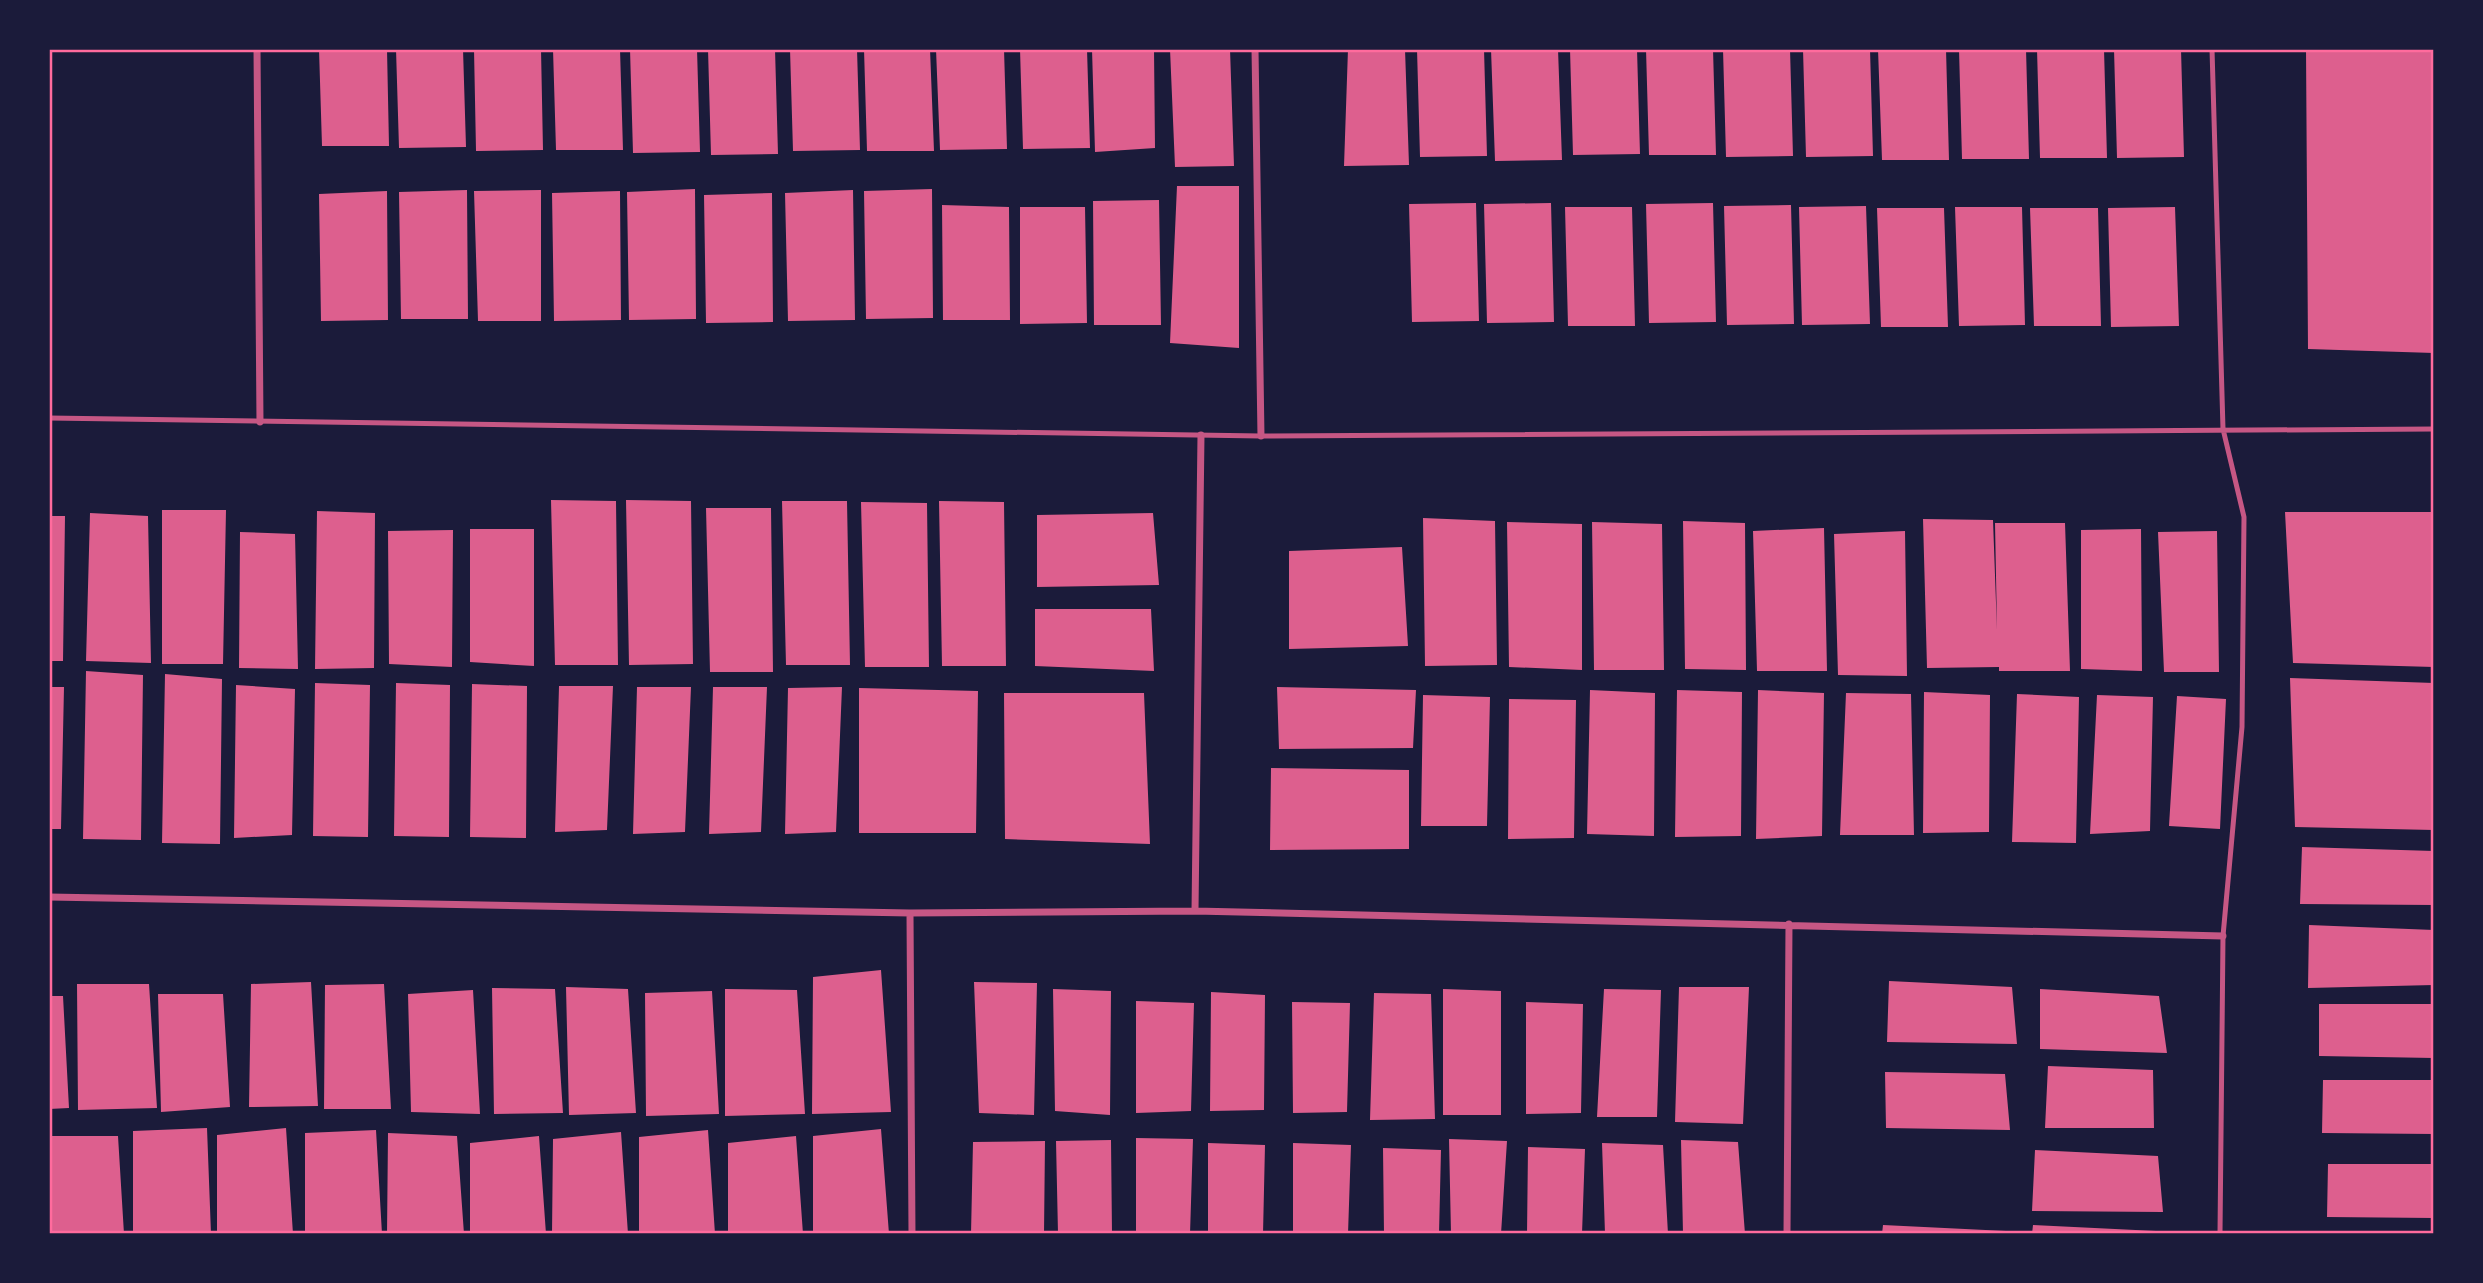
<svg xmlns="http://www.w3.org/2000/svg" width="2483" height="1283" viewBox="0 0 2483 1283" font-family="'Zilla Slab',serif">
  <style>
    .building { fill: #dd5f8e }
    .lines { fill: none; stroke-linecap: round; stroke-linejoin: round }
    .service { stroke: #c65784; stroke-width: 5 }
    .minor { stroke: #c65784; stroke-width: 7 }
    .neatline { fill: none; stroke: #ff6b9d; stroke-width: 2.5 }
  </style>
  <rect width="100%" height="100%" fill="#1b1b3a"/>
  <path class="building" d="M319,49H387L389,146H322Z
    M396,49H463L466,147L399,148Z
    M474,49H541L543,150L476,151Z
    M553,49H620L623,150H556Z
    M630,49H697L700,152L633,153Z
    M708,49H775L778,154L711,155Z
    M790,49H857L860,150L793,151Z
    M864,49H930L934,151H867Z
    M936,49H1004L1007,149L940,150Z
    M1020,49H1087L1090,148L1023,149Z
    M1092,49H1154L1155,148L1095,152Z
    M1170,49H1230L1234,166L1175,167Z
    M1348,49H1405L1409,165L1344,166Z
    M1417,49H1484L1487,156L1420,157Z
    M1491,49H1558L1562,160L1495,161Z
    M1570,49H1637L1640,154L1573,155Z
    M1646,49H1713L1716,155H1649Z
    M1723,49H1790L1793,156L1726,157Z
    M1803,49H1870L1873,156L1806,157Z
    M1878,49H1946L1949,160H1882Z
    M1959,49H2026L2029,159H1962Z
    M2037,49H2104L2107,158H2040Z
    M2114,49H2181L2184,157L2117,158Z
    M2306,49H2434V353L2308,349Z
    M1177,186H1239V348L1170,343Z
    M695,189L696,319L629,320L627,192Z
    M932,189L933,318L866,319L864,191Z
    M467,190L468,319H401L399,192Z
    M541,190V321H478L474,191Z
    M853,190L855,320L788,321L785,193Z
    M387,191L388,320L321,321L319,194Z
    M620,191L621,320L554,321L552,193Z
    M772,193L773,322L706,323L704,195Z
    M1159,200L1161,325H1094L1093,201Z
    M1476,203L1479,321L1412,322L1409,204Z
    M1551,203L1554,322L1487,323L1484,204Z
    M1713,203L1716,322L1649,323L1646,204Z
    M942,205L1009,207L1010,320H943Z
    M1791,205L1794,324L1727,325L1724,206Z
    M1866,206L1870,324L1802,325L1799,207Z
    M1020,207H1085L1087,323L1020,324Z
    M1565,207H1632L1635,326H1568Z
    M1955,207H2022L2025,325L1959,326Z
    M2175,207L2179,326L2111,327L2108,208Z
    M1877,208H1944L1948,327H1881Z
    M2030,208H2098L2101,326H2034Z
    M551,500L616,501L618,665H555Z
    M626,500L691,501L693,664L629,665Z
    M782,501H847L850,665H786Z
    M939,501L1004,502L1006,666H942Z
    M861,502L927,503L929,667H865Z
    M706,508H771L773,672H710Z
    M162,510H226L223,664H162Z
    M317,511L375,513L374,668L315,669Z
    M2285,512H2434V667L2293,663Z
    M90,513L148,516L151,663L86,661Z
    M1153,513L1159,585L1037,587V515Z
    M49,516H65L63,661H49Z
    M1423,518L1495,521L1497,665L1425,666Z
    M1923,519L1993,520L1997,630L1995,523H2065L2070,671H1999V667L1927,668Z
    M1683,521L1745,523L1746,670L1685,669Z
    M1507,522L1582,524V670L1509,667Z
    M1592,522L1662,524L1664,670H1594Z
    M1824,528L1827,671H1757L1753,531Z
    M470,529H534V666L470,662Z
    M2141,529L2142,671L2081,669V530Z
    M453,530L452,667L389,664L388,531Z
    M1905,531L1907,676L1838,675L1834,534Z
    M2217,531L2219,672H2164L2158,532Z
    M240,532L295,534L298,669L239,668Z
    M1402,547L1408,646L1289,649V551Z
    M1035,609H1151L1154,671L1035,666Z
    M86,671L143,675L141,840L83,839Z
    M165,674L222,679L220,844L162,843Z
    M2290,678L2434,683V830L2295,827Z
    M315,683L370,685L368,837L313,836Z
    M396,683L450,685L449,837L394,836Z
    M472,684L527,686L526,838L470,837Z
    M236,685L295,689L292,835L234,838Z
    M559,686H613L607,830L555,832Z
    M49,687H64L61,829H49Z
    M637,687H691L685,832L633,834Z
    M713,687H767L761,832L709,834Z
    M842,687L836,832L785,834L788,688Z
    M1277,687L1416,690L1413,748L1279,749Z
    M859,688L978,691L976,833H859Z
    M1590,690L1655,693L1654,836L1587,834Z
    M1677,690L1742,692L1741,836L1675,837Z
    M1758,690L1824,693L1822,836L1756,839Z
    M1924,692L1990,695L1989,832L1923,833Z
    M1004,693H1144L1150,844L1005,839Z
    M1846,693L1911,694L1914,835H1840Z
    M2017,694L2079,697L2076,843L2012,842Z
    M1423,695L1490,697L1487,826H1421Z
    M2097,695L2153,697L2150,831L2090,834Z
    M2177,696L2226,699L2220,829L2169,826Z
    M1509,699L1576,700L1574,838L1508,839Z
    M1271,768L1409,770V849L1270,850Z
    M2302,847L2434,851V905L2300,904Z
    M2309,925L2434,930V985L2308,988Z
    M881,970L891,1112L812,1114L813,977Z
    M1889,981L2012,987L2017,1044L1887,1042Z
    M311,982L318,1106L249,1107L251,984Z
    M974,982L1037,983L1034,1115L979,1113Z
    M77,984H149L157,1108L78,1110Z
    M384,984L391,1109H324L325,985Z
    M566,987L628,989L636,1113L569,1115Z
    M1679,987H1749L1743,1124L1675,1122Z
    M492,988L555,989L563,1113L494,1114Z
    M725,989L797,990L805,1114L725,1116Z
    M1053,989L1111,991L1110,1115L1055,1111Z
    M1443,989L1501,991V1115H1443Z
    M1604,989L1661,990L1657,1117H1597Z
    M2040,989L2159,996L2167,1053L2040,1049Z
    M473,990L480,1114L411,1112L408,994Z
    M712,991L719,1114L646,1116L645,993Z
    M1211,992L1265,995L1264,1110L1210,1111Z
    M1374,993L1431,994L1435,1119L1370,1120Z
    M158,994H223L230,1107L161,1112Z
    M49,996H63L69,1108L49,1109Z
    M1136,1001L1194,1003L1191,1111L1136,1113Z
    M1292,1002L1350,1003L1347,1112L1293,1113Z
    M1526,1002L1583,1004L1581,1113L1526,1114Z
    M2319,1004H2434V1058L2319,1056Z
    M2048,1066L2153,1070L2154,1128H2045Z
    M1885,1072L2005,1074L2010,1130L1886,1128Z
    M2323,1080H2434V1134L2322,1133Z
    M207,1128L211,1234H133V1131Z
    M286,1128L293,1234H217V1135Z
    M881,1129L889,1234H813V1136Z
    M376,1130L382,1234H305V1133Z
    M708,1130L715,1234H639V1137Z
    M621,1132L628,1234H552L553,1139Z
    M388,1133L457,1136L464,1234H387Z
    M49,1136H118L124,1234H49Z
    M539,1136L546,1234H470V1143Z
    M796,1136L803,1234H728V1143Z
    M1136,1138L1193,1139L1190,1234H1136Z
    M1449,1139L1507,1141L1501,1234H1451Z
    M1111,1140L1112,1234H1058L1056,1141Z
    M1681,1140L1738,1142L1745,1234H1683Z
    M1045,1141L1044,1234H971L973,1142Z
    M1208,1143L1265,1145L1263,1234H1208Z
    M1293,1143L1351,1145L1348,1234H1293Z
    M1602,1143L1663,1145L1668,1234H1605Z
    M1528,1147L1585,1149L1582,1234H1527Z
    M1383,1148L1441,1150L1439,1234H1384Z
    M2035,1150L2158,1156L2163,1212L2032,1211Z
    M2328,1164H2434V1218L2327,1217Z
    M1883,1225L2006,1231V1234H1882Z
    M2033,1225L2156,1231V1234H2032Z"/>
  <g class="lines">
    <path class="service" d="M2212,49L2223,429L2244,517L2242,727L2223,936L2220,1234
      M49,418L1261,436L2434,429"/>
    <path class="minor" d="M257,49L260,422
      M1255,49L1261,436
      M49,897L910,913L1195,911L2223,936
      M1195,911L1201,435
      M910,913L912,1234
      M1787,1234L1789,924"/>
  </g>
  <rect width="2483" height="1283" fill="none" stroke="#1b1b3a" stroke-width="102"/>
  <rect x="51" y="51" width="2381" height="1181" class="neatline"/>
</svg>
